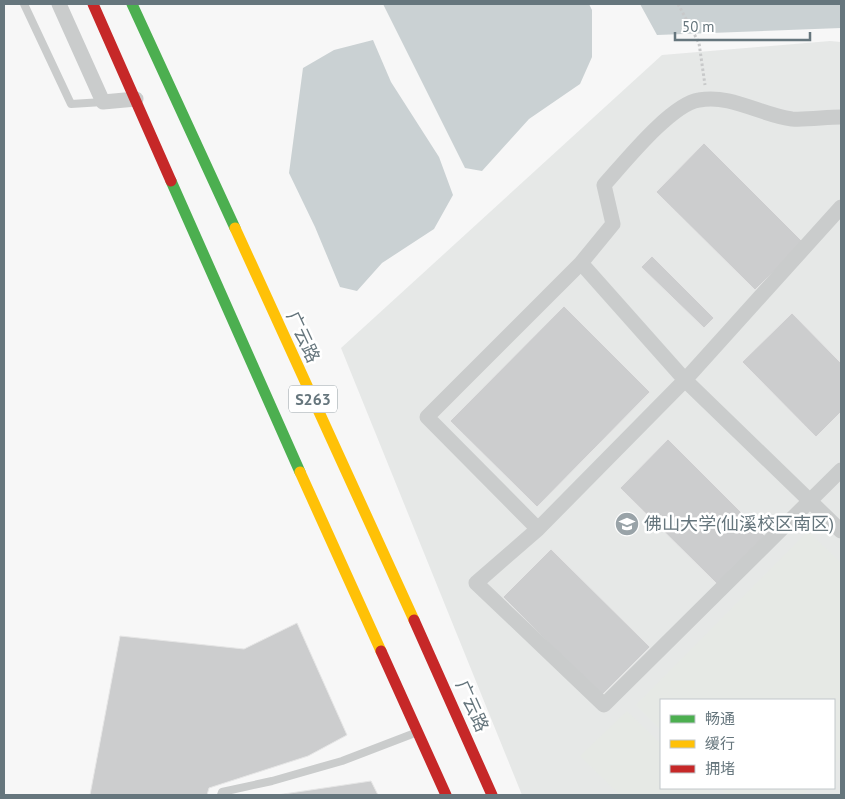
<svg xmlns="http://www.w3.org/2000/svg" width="845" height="799" viewBox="0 0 845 799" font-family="'PT Sans','Noto Sans SC',sans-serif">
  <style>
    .built { fill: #e6e8e7; fill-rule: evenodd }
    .green { fill: #e6e9e5 }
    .water { fill: #cad1d3 }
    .building { fill: #cccdce; stroke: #e6e6e6 }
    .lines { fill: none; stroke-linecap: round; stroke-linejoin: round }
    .path { stroke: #c8c9ca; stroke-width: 3; stroke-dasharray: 2.5 2.5; stroke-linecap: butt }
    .lane { stroke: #cacccc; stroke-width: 8 }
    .street { stroke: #cacccc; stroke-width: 15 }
    .fast { stroke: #4caf50; stroke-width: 11 }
    .slow { stroke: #ffc107; stroke-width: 11 }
    .jam { stroke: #c62828; stroke-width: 11 }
    .labels { text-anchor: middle; stroke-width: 5; stroke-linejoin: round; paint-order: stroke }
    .shield { fill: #fff; stroke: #949fa4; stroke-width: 1 }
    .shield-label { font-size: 16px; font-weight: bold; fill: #66767d }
    .street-label { font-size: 18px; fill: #66767d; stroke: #fff }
    .poi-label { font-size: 18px; fill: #66767d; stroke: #fff; text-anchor: start }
  </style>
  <rect width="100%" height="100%" fill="#f7f7f7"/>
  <path class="built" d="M830,41L841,42V795H522L341,348L662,55ZM661,700H834V788H661Z"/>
  <path class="green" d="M808,531L841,563V756L834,764V700H661V730L636,705Z
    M627,711L661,744V788H705L713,795H620L580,756Z
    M720,788H810L802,795H727Z"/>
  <path class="water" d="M383,4H589L592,10V57L580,84L529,119L482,171L465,168Z
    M640,4H841V28L657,35Z
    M373,40L391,82L439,157L453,195L434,229L382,263L357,291L340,287L315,227L289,173L303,68L334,50Z"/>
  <path class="building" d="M704,143L803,242L755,290L656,192Z
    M652,256L714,318L704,328L641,267Z
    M564,306L650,392L537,507L450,421Z
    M792,313L841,363V412L816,437L742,362Z
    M668,439L767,538L719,586L620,488Z
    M551,549L650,647L601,696L503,597Z
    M297,623L347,735L308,756L209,788L207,795H90L120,636L244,649Z
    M371,781L378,795H277Z"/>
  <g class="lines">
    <path class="path" d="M678,4L699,43L705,85"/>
    <path class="lane" d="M24,4L71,104L103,102
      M221,795L222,792L272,781L342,761L415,733"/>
    <path class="street" d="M59,4L103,102L136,99
      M841,207L685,380L538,529L476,583L604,705L841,470
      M581,263L685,380L841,531
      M538,529L427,417L581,263L613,224L604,185C624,163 671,104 699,100C732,94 760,115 792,119C807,120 826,117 841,117"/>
    <path class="fast" d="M132,4L235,228
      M171,181L300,472"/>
    <path class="slow" d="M235,228L414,620
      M300,472L381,651"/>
    <path class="jam" d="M93,4L171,181
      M414,620L492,795
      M381,651L446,795"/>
  </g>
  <defs>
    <g id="university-disc" transform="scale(1.25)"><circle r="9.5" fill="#99a3a8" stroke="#fff"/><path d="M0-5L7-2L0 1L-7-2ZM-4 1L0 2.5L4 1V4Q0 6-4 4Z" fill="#fff"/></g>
  </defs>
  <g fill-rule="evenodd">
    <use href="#university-disc" x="627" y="524"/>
  </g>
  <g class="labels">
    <rect class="shield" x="289" y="385.5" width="48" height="27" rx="4"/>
    <g class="shield-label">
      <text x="313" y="405">S263</text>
    </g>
    <g class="street-label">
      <text transform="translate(303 337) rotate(65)" y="6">广云路</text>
      <text transform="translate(472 706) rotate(66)" y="6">广云路</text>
    </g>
    <g class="poi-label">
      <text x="644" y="530">佛山大学(仙溪校区南区)</text>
    </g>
  </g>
  <rect width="845" height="799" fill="none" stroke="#66767d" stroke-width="10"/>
  <rect x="660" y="699" width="175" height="90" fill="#ffffff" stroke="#c2c8cb"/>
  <rect x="670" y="715" width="25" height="8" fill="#4caf50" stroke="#c2c8cb"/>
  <text x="705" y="724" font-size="15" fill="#66767d">畅通</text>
  <rect x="670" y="740" width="25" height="8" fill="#ffc107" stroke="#c2c8cb"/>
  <text x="705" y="749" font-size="15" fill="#66767d">缓行</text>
  <rect x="670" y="765" width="25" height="8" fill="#c62828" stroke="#c2c8cb"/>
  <text x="705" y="774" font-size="15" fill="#66767d">拥堵</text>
  <path d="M675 32v8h135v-8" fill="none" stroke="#66767d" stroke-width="2.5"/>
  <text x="682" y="32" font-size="15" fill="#66767d" stroke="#ffffff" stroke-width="4" paint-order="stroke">50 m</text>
</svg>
